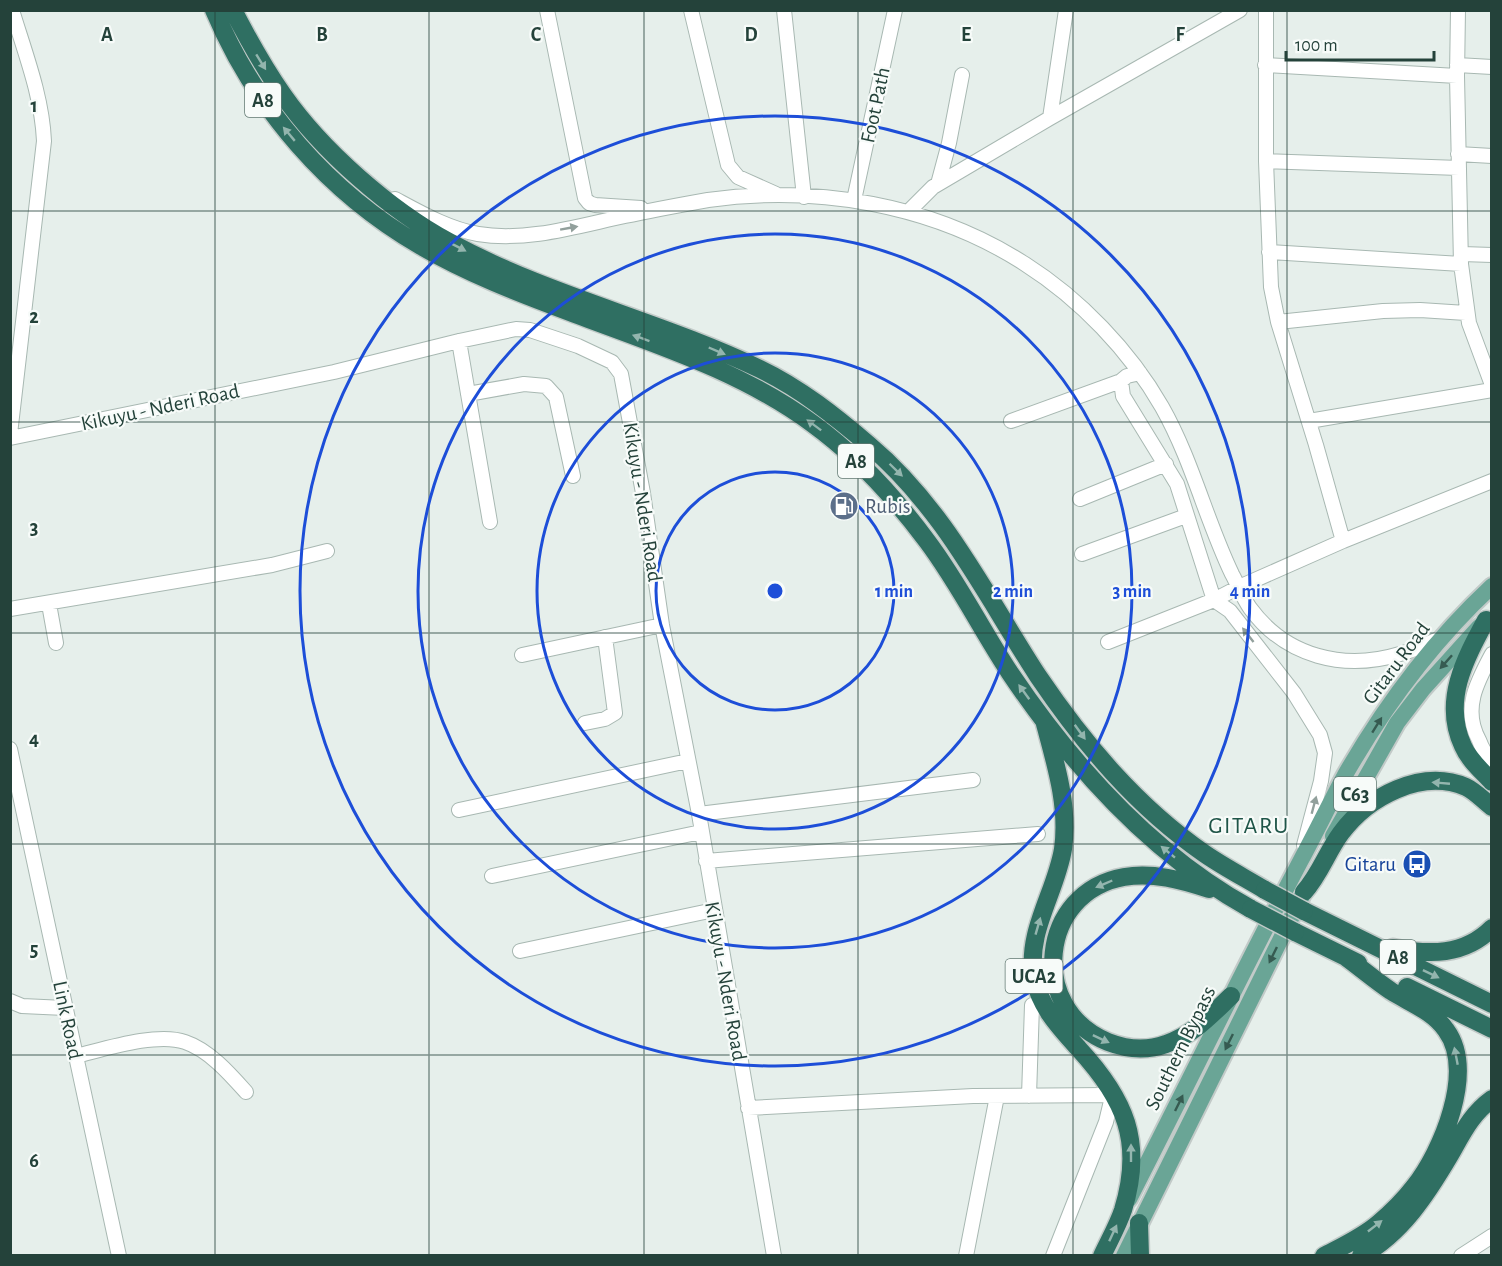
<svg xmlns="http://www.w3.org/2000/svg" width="1502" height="1266" viewBox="0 0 1502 1266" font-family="'Alegreya Sans',sans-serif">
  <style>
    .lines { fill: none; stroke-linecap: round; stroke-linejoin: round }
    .minor-casing { stroke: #a8b8b2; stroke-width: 16 }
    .major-casing { stroke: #c2cac8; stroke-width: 20 }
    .highway-casing { stroke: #c2cac8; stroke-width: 21 }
    .minor { stroke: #fff; stroke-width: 14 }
    .major { stroke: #6aa596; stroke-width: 16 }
    .highway { stroke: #2f6f62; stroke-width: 18 }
    .highway-bridge-casing { stroke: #c2cac8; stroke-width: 21; stroke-linecap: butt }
    .highway-bridge { stroke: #2f6f62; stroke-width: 18 }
    .oneway { fill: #93b5ae }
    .oneway2 { fill: #92a09c }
    .oneway3 { fill: #365b51 }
    .grid { fill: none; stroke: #24423a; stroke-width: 1.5; stroke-opacity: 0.55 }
    .ring { fill: none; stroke: #1d4ed8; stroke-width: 3 }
    .labels { text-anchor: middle; stroke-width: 4.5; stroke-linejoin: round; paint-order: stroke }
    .shield { fill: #f7fbf9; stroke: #637a73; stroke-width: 1.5 }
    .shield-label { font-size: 20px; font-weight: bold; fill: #24423a }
    .street-label { font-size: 21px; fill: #24423a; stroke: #f7fbf9 }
    .service-label { font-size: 21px; fill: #4e5e75; stroke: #f7fbf9; text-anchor: start }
    .transit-label { font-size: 21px; fill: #164399; stroke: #f7fbf9; text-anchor: end }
    .quarter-label { font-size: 24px; letter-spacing: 1.5px; fill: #1f5548; stroke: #f7fbf9 }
    .grid-label { font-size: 20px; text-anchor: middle; font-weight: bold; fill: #24423a; stroke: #f7fbf9; stroke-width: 4.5; stroke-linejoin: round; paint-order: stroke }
    .centre { fill: #1d4ed8; stroke: #f7fbf9; stroke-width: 3 }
    .ring-label { font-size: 18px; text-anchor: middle; font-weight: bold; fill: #1d4ed8; stroke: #f7fbf9; stroke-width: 4.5; stroke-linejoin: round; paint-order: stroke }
  </style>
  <rect width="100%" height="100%" fill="#e6efeb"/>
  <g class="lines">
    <g class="minor-casing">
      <path id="minor" d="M547,10L585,198L589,203L595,205L641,208
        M691,10L728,165L738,177L776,194
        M784,10L804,197
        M1266,10V161L1271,287L1278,322L1316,445L1343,541
        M1458,10L1457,76L1461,264L1469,323L1492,385
        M1265,65L1457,76
        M1457,65L1492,67
        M1050,118L1066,10
        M1458,154L1492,156
        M1266,161L1459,168
        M938,184L949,143L962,75
        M395,199C421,213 449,229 478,234C527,242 578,226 625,216C652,210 680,205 708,200C816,185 932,204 1025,264C1080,299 1130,351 1162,407C1192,460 1206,520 1232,574C1238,585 1243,598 1250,608C1286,657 1344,671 1400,654C1415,650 1429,643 1443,637
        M854,200L895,10
        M908,212L933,187L1050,118L1240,10
        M1269,252L1461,264
        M1462,254L1492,255
        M1278,322L1383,311L1420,310L1466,313
        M459,341L490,522
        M1140,373L1127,376L1121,381L1123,396L1177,484L1214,600L1230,611L1294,693L1320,735L1325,753L1321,781L1304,845
        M468,394L524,384L546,386L556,397L573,476
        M1011,421L1121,381
        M1309,421L1492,390
        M10,434L44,141C42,96 25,53 12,10
        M10,438L334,372L459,341L516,329L530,330L578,346L612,362L621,374L643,493L662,625L699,814L774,1256
        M1080,499L1166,464
        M1082,554L1186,516
        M49,604L56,643
        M10,609L272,565L327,551
        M1108,642L1214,600L1239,587L1343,541L1492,481
        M1492,654C1477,682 1462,709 1479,740C1482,748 1485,755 1492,760
        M522,655L662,625
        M585,723L605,719L615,713L605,637
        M10,749L119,1256
        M459,810L688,761
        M699,814L973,780
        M706,861L1038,834
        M492,876L701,832
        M520,951L714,910
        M10,1001L22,1006L65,1008
        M76,1056C105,1049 157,1032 185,1042C209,1050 230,1074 246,1092
        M1029,1096L1032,1005
        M748,1108L973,1096L1108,1095L1111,1101L1106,1122L1053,1256
        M966,1256L997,1096
        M1461,1256L1492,1236"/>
    </g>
    <g class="major-casing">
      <path id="major" d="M1333,836L1397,723L1423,689L1479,627
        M1129,1199C1187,1086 1242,972 1301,860C1316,832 1330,803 1345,775C1384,707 1434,640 1492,586
        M1124,1256L1302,896"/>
    </g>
    <g class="highway-casing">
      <path id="highway" d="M214,10C255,108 329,193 421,246C467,273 519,293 570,312C654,344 740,370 813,424C857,456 895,498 927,541C958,582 981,629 1010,673C1072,765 1153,855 1251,909
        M233,10C248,39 264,68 283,95C322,151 390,210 449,242C548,296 660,321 760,369C800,388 836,417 869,445C944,508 986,596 1038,676C1084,744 1137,807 1205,854C1224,867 1245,878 1265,890
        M1486,620C1465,659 1442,701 1463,746C1469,760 1482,771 1492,782
        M1045,724C1056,765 1069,807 1063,849C1056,892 1026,932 1034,977C1040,1007 1059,1027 1079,1049C1125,1099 1144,1142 1123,1210C1118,1225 1109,1241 1102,1256
        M1209,889C1181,880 1153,872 1124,877C1039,892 1027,1009 1108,1042C1126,1049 1147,1051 1166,1044C1193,1035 1211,1015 1231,996
        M1304,892C1320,874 1327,852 1341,833C1368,797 1421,768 1466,787C1475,791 1484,801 1492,807
        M1304,911L1492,1004
        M1295,932L1358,963
        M1393,948C1429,955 1464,956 1492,928
        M1407,987L1492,1029
        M1139,1223L1140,1256
        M1324,1256C1343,1246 1363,1237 1379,1223C1392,1212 1404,1200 1414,1187C1442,1152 1476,1071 1446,1030C1433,1011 1410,1003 1391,991C1376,981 1362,969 1347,958
        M1361,1256C1402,1233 1427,1194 1450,1155C1462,1134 1471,1114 1492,1099"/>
    </g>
    <use href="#minor" class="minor"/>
    <use href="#major" class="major"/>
    <use href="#highway" class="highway"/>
    <g class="highway-bridge-casing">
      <path id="highway-bridge" d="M1265,890L1304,911
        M1251,909L1295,932"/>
    </g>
    <use href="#highway-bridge" class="highway-bridge"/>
  </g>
  <defs><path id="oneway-solid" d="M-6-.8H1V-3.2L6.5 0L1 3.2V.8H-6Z" transform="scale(1.5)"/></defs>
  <g class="oneway">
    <use href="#oneway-solid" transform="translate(261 62) rotate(58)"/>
    <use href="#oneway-solid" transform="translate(289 134) rotate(-130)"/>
    <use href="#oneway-solid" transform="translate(458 247) rotate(27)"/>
    <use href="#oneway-solid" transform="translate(641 338) rotate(-160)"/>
    <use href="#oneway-solid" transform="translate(717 351) rotate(23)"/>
    <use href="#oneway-solid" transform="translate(814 425) rotate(-143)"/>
    <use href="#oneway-solid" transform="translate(896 470) rotate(44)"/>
    <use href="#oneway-solid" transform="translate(1024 692) rotate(-126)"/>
    <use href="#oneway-solid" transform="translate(1080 732) rotate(54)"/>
    <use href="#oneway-solid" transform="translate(1441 783) rotate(-175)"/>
    <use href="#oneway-solid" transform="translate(1168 852) rotate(-141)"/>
    <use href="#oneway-solid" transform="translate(1104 884) rotate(157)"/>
    <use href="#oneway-solid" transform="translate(1038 926) rotate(-74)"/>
    <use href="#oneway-solid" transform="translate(1431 974) rotate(26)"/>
    <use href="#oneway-solid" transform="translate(1101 1039) rotate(25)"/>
    <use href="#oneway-solid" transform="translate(1456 1056) rotate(-101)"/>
    <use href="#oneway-solid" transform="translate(1131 1153) rotate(-90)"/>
    <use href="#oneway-solid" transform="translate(1375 1226) rotate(-38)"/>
    <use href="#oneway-solid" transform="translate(1113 1233) rotate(-65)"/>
  </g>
  <g class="oneway2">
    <use href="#oneway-solid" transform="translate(569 228) rotate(-10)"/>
    <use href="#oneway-solid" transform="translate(1248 635) rotate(-128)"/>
    <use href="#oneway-solid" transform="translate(1314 805) rotate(-75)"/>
  </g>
  <g class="oneway3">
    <use href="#oneway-solid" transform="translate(1446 662) rotate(132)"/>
    <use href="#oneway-solid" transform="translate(1377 725) rotate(-58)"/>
    <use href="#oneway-solid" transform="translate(1273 955) rotate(116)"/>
    <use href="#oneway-solid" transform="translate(1229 1042) rotate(116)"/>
    <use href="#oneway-solid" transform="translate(1179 1103) rotate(-64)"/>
  </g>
  <path class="grid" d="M215,10V1256M429,10V1256M644,10V1256M858,10V1256M1073,10V1256M1287,10V1256M10,211H1492M10,422H1492M10,633H1492M10,844H1492M10,1055H1492"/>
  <g class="ring">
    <circle cx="775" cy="591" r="119"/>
    <circle cx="775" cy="591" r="238"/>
    <circle cx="775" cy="591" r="357"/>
    <circle cx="775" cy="591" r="475"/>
  </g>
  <defs>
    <g id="fuel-disc" transform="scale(1.5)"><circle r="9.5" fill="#5c6f8a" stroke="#f7fbf9"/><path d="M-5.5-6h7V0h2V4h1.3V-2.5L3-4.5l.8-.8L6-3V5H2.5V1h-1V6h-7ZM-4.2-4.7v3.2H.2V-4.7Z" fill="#fff"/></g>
    <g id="bus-disc" transform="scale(1.5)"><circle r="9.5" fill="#1a4fb4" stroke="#f7fbf9"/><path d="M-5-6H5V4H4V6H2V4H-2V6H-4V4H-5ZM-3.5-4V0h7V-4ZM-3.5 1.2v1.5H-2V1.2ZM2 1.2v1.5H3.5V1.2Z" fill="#fff"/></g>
  </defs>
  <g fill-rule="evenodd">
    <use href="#fuel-disc" x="844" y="506"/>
    <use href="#bus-disc" x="1417" y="864"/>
  </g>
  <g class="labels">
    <g class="shield">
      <rect x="245" y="83" width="36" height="34" rx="4.5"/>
      <rect x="838" y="444" width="36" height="34" rx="4.5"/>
      <rect x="1334" y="777" width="42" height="34" rx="4.5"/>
      <rect x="1380" y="940" width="36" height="34" rx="4.5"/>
      <rect x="1005.5" y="959" width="57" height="34" rx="4.5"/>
    </g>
    <g class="shield-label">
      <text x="263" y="107">A8</text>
      <text x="856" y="468">A8</text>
      <text x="1355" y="801">C63</text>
      <text x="1398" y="964">A8</text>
      <text x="1034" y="983">UCA2</text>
    </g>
    <g class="street-label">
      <text transform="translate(875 105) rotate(-78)" y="7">Foot Path</text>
      <text transform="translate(160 407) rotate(-12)" y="7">Kikuyu - Nderi Road</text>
      <text transform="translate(643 502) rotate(81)" y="7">Kikuyu - Nderi Road</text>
      <text transform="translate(1396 663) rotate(-53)" y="7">Gitaru Road</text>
      <text transform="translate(726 981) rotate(80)" y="7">Kikuyu - Nderi Road</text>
      <text transform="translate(68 1020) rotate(78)" y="7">Link Road</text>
      <text transform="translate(1180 1048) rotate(-64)" y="7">Southern Bypass</text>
    </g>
    <g class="service-label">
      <text x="865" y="513">Rubis</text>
    </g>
    <g class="transit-label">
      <text x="1396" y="871">Gitaru</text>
    </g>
    <g class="quarter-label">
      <text x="1249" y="833">GITARU</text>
    </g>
  </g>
  <g class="grid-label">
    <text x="107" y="41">A</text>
    <text x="322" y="41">B</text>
    <text x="536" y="41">C</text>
    <text x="751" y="41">D</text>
    <text x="966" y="41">E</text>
    <text x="1180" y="41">F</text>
    <text x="34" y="112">1</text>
    <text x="34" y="323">2</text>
    <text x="34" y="534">3</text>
    <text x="34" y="745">4</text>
    <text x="34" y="956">5</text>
    <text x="34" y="1167">6</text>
  </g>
  <circle cx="775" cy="591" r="9" class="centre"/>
  <g class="ring-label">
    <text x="894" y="597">1 min</text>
    <text x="1013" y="597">2 min</text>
    <text x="1132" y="597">3 min</text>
    <text x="1250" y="597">4 min</text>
  </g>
  <rect width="1502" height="1266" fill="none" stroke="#24423a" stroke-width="24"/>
  <path d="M1286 51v9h148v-9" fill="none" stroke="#24423a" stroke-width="3"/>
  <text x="1295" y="51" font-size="18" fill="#24423a" stroke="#f7fbf9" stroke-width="4.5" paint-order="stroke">100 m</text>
</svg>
